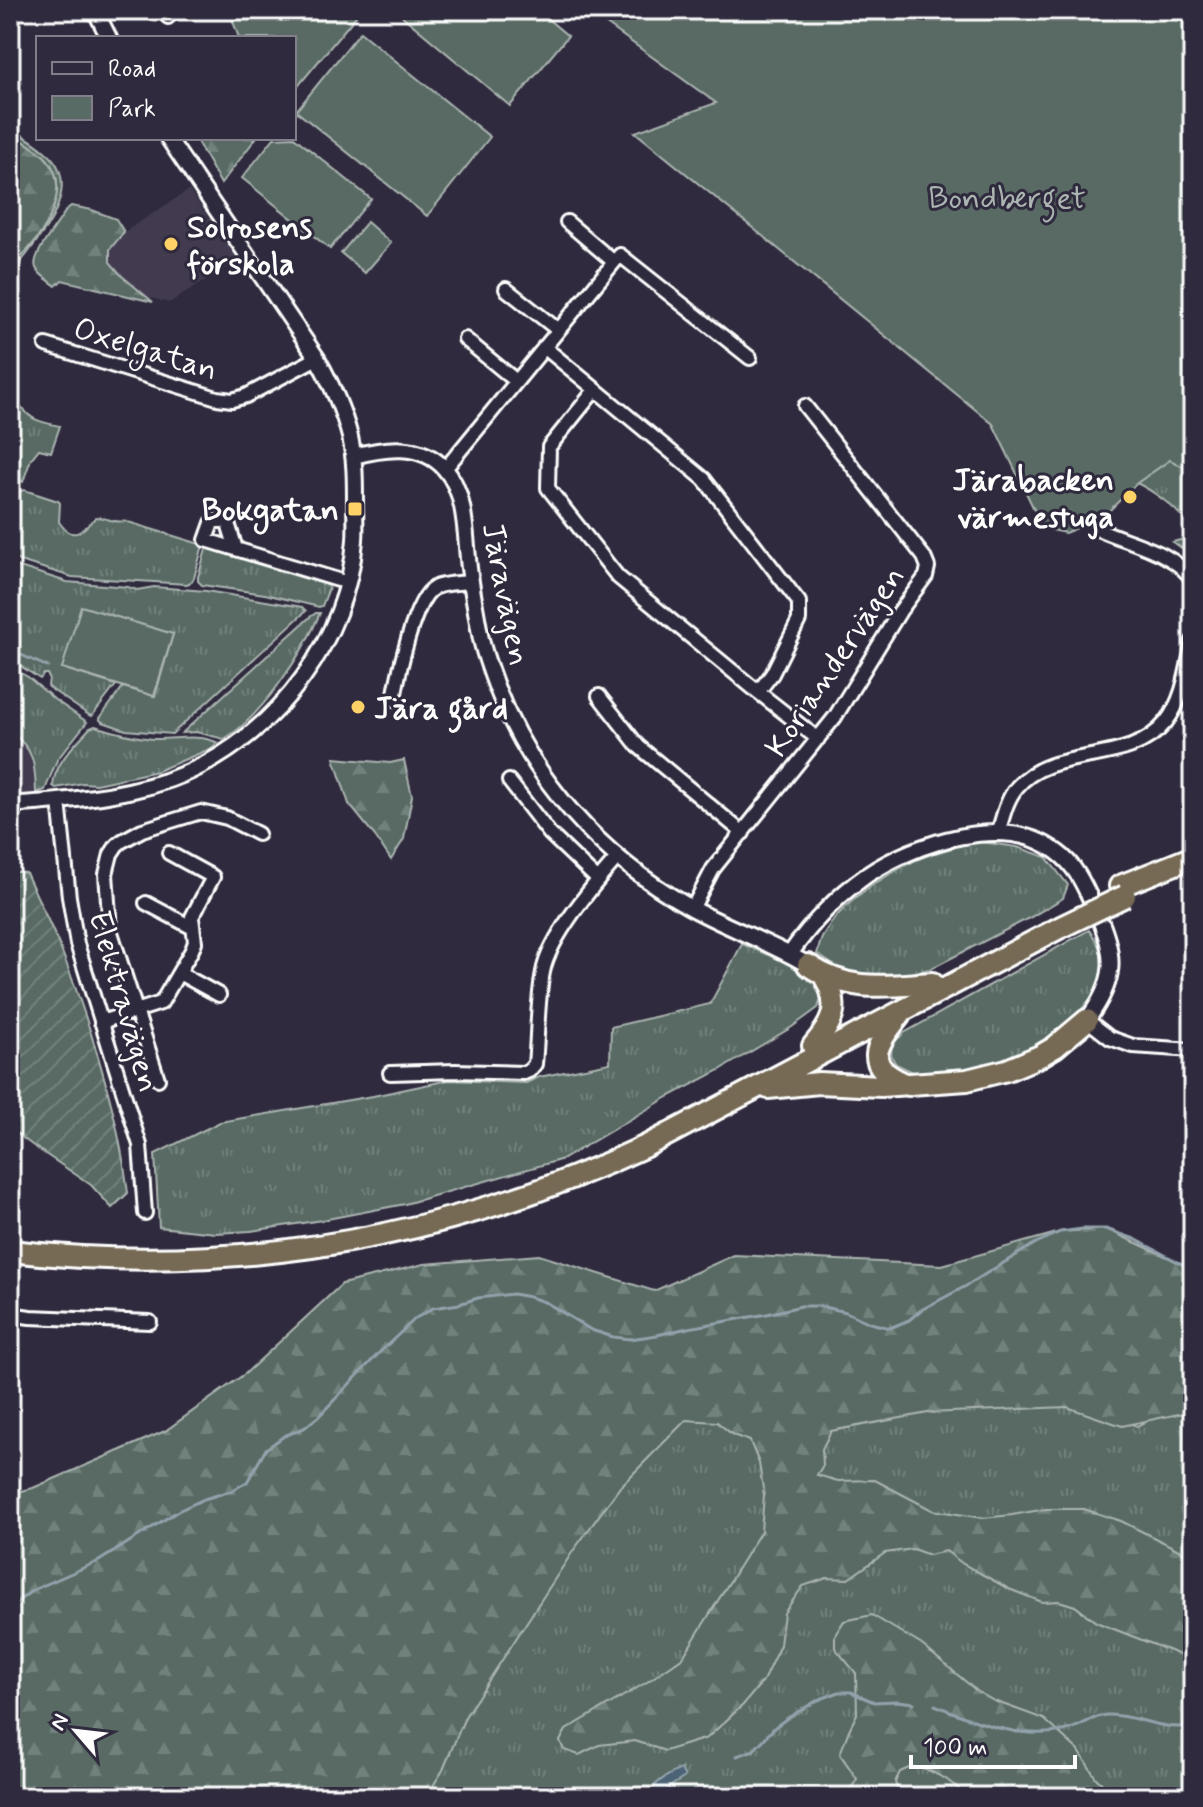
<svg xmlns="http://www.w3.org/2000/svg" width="1203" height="1807" viewBox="0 0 1203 1807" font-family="Mynerve,sans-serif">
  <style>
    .built { fill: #423a50 }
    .grass { fill: url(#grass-tufts); stroke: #acb5b2; stroke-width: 2 }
    .forest { fill: url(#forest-firs); stroke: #acb5b2; stroke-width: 2 }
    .park { fill: #586b64; stroke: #acb5b2; stroke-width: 2 }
    .garden { fill: url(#garden-furrows); stroke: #acb5b2; stroke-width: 2 }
    .water { fill: #4b6474; stroke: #93a2ac; stroke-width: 2 }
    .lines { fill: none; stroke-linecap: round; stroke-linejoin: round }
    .stream { stroke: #93a2ac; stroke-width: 3 }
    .minor-casing { stroke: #fff; stroke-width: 18 }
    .tertiary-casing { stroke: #fff; stroke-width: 20 }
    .trunk-casing { stroke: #fff; stroke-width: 26 }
    .minor { stroke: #2f2a3d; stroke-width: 12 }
    .tertiary { stroke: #2f2a3d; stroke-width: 14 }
    .trunk { stroke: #766a54; stroke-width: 20 }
    .trunk-bridge-casing { stroke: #fff; stroke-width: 26; stroke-linecap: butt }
    .trunk-bridge { stroke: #766a54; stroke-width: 20 }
    .poi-dot { fill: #ffd166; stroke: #2f2a3d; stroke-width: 3 }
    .labels { text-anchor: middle; stroke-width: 6; stroke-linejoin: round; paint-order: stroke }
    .park-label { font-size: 32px; fill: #acb5b2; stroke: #2f2a3d }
    .poi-label { font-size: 32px; font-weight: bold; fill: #fff; stroke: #2f2a3d; text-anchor: start }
    .street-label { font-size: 32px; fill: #fff; stroke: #2f2a3d }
  </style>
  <defs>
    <pattern id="grass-tufts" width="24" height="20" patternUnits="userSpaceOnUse" patternTransform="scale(2)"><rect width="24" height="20" fill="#586b64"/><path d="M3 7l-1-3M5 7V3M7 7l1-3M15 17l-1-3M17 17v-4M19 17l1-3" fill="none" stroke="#71817b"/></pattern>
    <pattern id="forest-firs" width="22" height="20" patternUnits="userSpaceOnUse" patternTransform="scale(2)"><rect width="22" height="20" fill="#586b64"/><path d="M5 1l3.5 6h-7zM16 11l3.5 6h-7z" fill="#71817b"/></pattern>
    <pattern id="garden-furrows" width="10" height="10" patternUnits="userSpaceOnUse" patternTransform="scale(2)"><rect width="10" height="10" fill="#586b64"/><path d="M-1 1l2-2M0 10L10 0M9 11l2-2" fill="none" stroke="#71817b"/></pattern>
  </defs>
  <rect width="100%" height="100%" fill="#2f2a3d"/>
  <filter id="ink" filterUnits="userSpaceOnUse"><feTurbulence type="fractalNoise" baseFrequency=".0125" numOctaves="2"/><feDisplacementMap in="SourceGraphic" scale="16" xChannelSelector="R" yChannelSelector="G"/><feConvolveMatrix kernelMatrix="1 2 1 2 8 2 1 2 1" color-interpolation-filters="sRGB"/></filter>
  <g filter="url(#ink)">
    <path class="built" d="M189,190L238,260L169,303L148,297L122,276L110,262V249L124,232Z
      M10,732L29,749L35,767L36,793L10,795Z"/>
    <path class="grass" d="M10,128C23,135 36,143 47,153C75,177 58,214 39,238C30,250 22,263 10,271V266C38,245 76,191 46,158C37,148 21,141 10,133Z
      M10,405L24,409C30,421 47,423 60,426L51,452L39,449L31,459L23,482L10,476Z
      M1193,434V556L1173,542L1184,539L1191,531C1183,511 1151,489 1132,481Z
      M24,490L58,501L60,503L59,522C74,543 82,531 96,517C107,517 114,524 125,521L203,545L194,578L191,582L187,584L72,577L10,558V494Z
      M207,546L325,582L329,588L322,606L319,607L265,594L202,585L198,581V577Z
      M10,564L67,582L128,587L137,590L154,587L206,591L302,607L306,611L172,734L126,730L103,722L100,720V718L123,687L155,696L173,634L62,668L116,685L92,716L89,715L51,689L48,686L49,678L47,674H44L40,679L10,659Z
      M316,613H320C304,652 261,718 224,739L196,732L182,733L310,617Z
      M10,667L28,677L55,700L87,722L57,760L45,790L36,793C35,765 35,749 10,732Z
      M95,726C114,732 133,737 153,739C174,740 199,733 218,743L210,749L157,771L96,784L83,783L56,788L53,786C54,764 75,744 90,728Z
      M974,841L1017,847L1046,857L1068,885L1063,898L1031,917L930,969L886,978L842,971L817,954C819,948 820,941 823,936C839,904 883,876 914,861C933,852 955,848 974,841Z
      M1089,930L1097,942L1103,959L1100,980L1091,998L1072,1021L1039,1046L975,1071L917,1074L896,1064L891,1056L892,1044L904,1033Z
      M742,944L784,961L815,980L822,996L818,1008L792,1027L720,1070L668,1097L563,1159L405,1204L322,1220L251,1231L216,1233L159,1227L155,1154L220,1122L373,1096L449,1080L526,1083L539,1077L610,1063L611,1027L710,1004Z
      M688,1394L1069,1402L1137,1426L1166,1411L1193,1401V1797H291Z"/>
    <path class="forest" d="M10,133C21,140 37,148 46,158C76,191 38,246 10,266Z
      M195,138H256L221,184Z
      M71,206L92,210L116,219L124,232L110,249V262L122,276L153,302L62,280L56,286C50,281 39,275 36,268C30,256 60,222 66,210Z
      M334,758L390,763L404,760L412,796L404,839L391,860L375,836L349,804Z
      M1106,1229L1187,1266L1193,1267V1411L1122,1426L1067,1407L928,1413L831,1431L822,1449L823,1465L817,1475L838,1481L875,1480L932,1510L983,1518L1012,1515L1046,1509H1084L1121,1521L1193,1557V1660L1096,1622L1075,1606L1059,1601L1042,1602L1009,1589L963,1564L946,1551L929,1555L913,1549L885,1553L848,1579L827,1578L803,1586L784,1613L780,1645L763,1681L743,1705L707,1738L665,1751L635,1741L599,1745L579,1755L564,1750L560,1741L566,1730L647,1682L683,1657L761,1531L764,1495L759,1463L750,1441L733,1435L717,1422L686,1420L620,1487L573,1551L465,1717L443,1770L431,1789L432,1797H10V1494L33,1488L165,1431L246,1373L342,1284L424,1264L539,1255L654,1291L734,1255L942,1265L1060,1232Z
      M872,1615L922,1645L978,1692L994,1701L1044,1719L1079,1751L1096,1778L1110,1791L1134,1797H969L946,1779L926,1769L911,1767L900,1772L895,1782L900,1797H846L857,1779L840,1754L849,1730L857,1714L856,1673L835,1648V1635L844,1621Z"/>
    <path class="park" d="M229,10H361L294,91V38H239Z
      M395,10H537L568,36L510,106Z
      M587,10H1193V472L1170,460L1137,483L1102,518L1065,533L1043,528L993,424L635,132L716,103Z
      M360,32L490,137L427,216L296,111Z
      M294,137L371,199L330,249L242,178L274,138Z
      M367,222L391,243L365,273L341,253Z
      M81,606L173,634L154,696L62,668Z"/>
    <path class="garden" d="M10,871L26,873C39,901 53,929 64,957C93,1033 118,1112 128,1193L112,1208L91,1185L32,1145L10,1128Z"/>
    <path class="water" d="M681,1769L685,1777L671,1786L662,1797H645C655,1783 665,1776 681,1769Z"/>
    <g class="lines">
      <path class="stream" d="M10,650L48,667
        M10,1607L33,1590L99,1561L178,1511L204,1499L231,1491L247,1482L266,1449L284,1436L304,1428L318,1417L381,1351L416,1318L433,1308L459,1304L478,1298L513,1294L530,1297L547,1303L591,1330L613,1337L630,1339L657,1335L688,1328L767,1314L801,1306H819L846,1312L870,1323L890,1328L909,1320L921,1310L966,1286L1036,1243L1060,1232L1082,1229H1106L1135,1239L1193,1270
        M935,1705C976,1722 1021,1741 1067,1730C1081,1727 1092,1716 1107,1715C1136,1714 1164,1733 1193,1725
        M737,1756L754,1750L775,1727L786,1719L818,1700L839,1692H851L874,1702L897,1701L914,1703"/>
      <g class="minor-casing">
        <path id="minor" d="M165,10L168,17
          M10,12L15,10
          M567,222L614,262
          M506,289L558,330
          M465,339L516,381
          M46,345L217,398L232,400L246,396L317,358
          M544,347L704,479L799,602V620L772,674L758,692L618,577L548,488L549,447L595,390
          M445,469L620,255L750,358
          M1098,529C1128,543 1175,551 1193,581
          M236,549L228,523L220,520L212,523L206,540L338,580L347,582
          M758,692L818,739
          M599,696L638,746L743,833
          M394,699C398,676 414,598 434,588C443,583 460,583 471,582
          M509,781L550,834L598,880
          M59,801L69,897L77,944L140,1145L145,1213
          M998,833C1003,817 1006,800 1017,787C1053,744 1128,769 1166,722C1184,699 1187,669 1193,641
          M146,903L193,928
          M692,909L713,869L835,717L900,611L926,576L928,567L924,557L805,406
          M179,973L219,995
          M1087,1020L1110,1038L1133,1046L1193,1050
          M101,1022L161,1003L192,950L195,942L192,917L213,877L169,853
          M390,1073L455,1071L524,1073L529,1071L535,1064C538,1034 537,1002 543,972C549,938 594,884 617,858
          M158,1079L110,929L106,874L111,854L117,845L122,841L142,830L201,812L227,818L258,834
          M10,1314L30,1317L150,1322"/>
      </g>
      <g class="tertiary-casing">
        <path id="tertiary" d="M95,10L109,38
          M354,456C384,448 421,442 445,469C467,494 465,536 469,568C472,590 476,612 480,634C483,652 490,669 496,686C532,780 601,857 688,906C727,928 770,942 808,965
          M10,805C71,800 132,797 189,772C278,732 348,638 355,540C356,528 355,515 355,503C355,480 355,459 350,437C343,409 331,383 317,358L168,138
          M790,954C810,925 837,896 867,875C915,843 1006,812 1057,852C1078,867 1086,890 1097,913C1117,956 1116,981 1087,1020"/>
      </g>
      <g class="trunk-casing">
        <path id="trunk" d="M1120,886L1193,857
          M808,965C849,993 886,986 932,983
          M900,1015C875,1046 861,1066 908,1085
          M813,1046C834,1022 841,1005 824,976
          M768,1088L819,1083L881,1086L967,1080L1007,1070L1040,1056L1055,1047L1087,1020
          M10,1251C233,1276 443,1241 646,1146L1061,927"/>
      </g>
      <use href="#minor" class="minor"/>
      <use href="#tertiary" class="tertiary"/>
      <use href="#trunk" class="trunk"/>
      <g class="trunk-bridge-casing">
        <path id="trunk-bridge" d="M1061,927L1125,896"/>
      </g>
      <use href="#trunk-bridge" class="trunk-bridge"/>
    </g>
  </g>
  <g class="poi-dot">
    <circle cx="171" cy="244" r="8"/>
    <circle cx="1130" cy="497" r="8"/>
    <rect x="347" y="501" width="16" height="16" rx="4"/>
    <circle cx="358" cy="707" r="8"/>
  </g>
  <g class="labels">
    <g class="park-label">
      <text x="1007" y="208">Bondberget</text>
    </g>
    <g class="poi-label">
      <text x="187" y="237">Solrosens<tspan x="187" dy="37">förskola</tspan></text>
      <text x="1114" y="490" text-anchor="end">Järabacken<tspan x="1114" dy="37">värmestuga</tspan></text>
      <text x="339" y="520" text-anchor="end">Bokgatan</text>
      <text x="374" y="718">Jära gård</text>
    </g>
    <g class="street-label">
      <text transform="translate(146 348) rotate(17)" y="11">Oxelgatan</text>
      <text transform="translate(507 594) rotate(79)" y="11">Järavägen</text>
      <text transform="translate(834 661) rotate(-56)" y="11">Koriandervägen</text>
      <text transform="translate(125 1001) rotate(74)" y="11">Elektravägen</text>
    </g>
  </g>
  <rect width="1203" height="1807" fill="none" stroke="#2f2a3d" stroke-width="40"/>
  <rect x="20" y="20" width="1163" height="1767" fill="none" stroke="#fff" stroke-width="3" filter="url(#ink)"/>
  <rect x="36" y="36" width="260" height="104" fill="#2f2a3d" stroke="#827f8b" stroke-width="2"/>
  <rect x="52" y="62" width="40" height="12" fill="#2f2a3d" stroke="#827f8b" stroke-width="2"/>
  <text x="108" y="76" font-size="24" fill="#ffffff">Road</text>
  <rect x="52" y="96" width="40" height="24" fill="#586b64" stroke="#827f8b" stroke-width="2"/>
  <text x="108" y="116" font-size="24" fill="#ffffff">Park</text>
  <g transform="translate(76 1731) rotate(298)" stroke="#2f2a3d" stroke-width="6" paint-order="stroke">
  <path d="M0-6L14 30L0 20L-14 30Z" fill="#ffffff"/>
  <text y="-12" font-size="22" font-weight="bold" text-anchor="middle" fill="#ffffff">N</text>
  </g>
  <path d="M911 1755v12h164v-12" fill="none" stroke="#ffffff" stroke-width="4"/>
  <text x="923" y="1755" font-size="24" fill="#ffffff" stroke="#2f2a3d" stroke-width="6" paint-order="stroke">100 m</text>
</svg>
